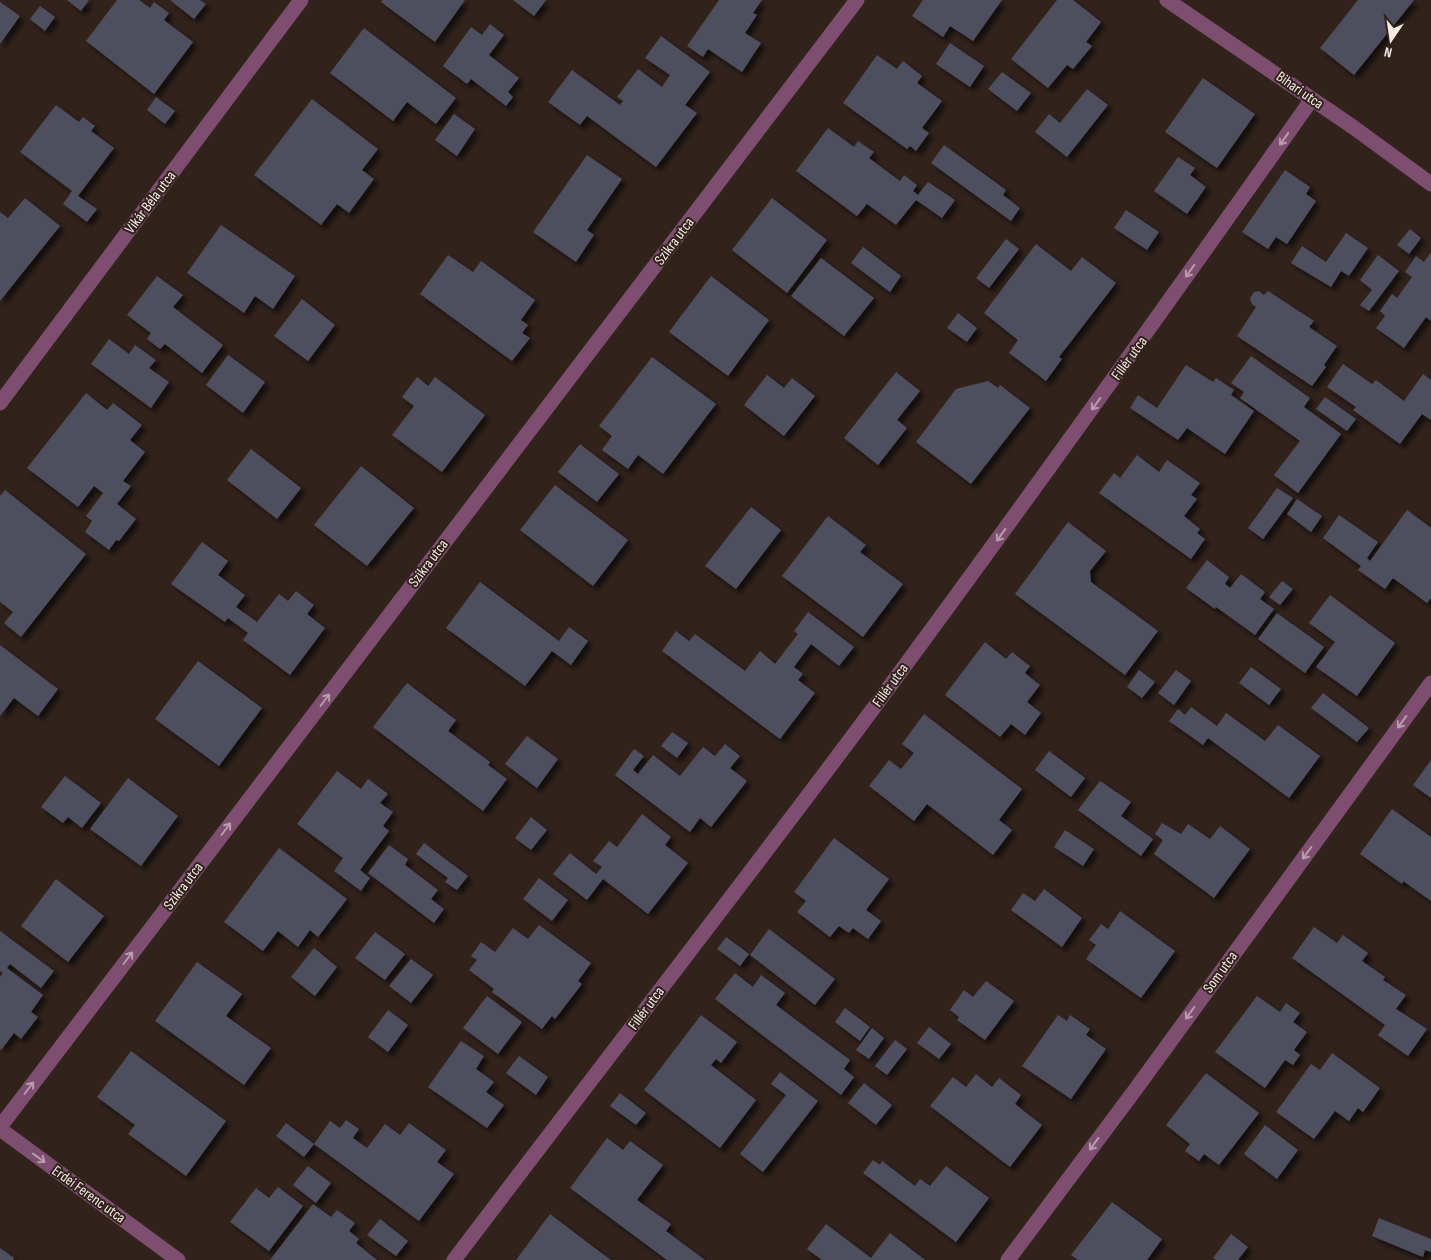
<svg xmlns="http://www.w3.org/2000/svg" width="1431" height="1260" viewBox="0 0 1431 1260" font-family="'Sofia Sans Condensed',sans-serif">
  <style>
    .building { fill: #4e4f5f; filter: url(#shadow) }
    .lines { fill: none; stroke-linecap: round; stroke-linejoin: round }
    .minor { stroke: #7d4e70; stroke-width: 15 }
    .oneway { stroke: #b99cab }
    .labels { text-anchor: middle; stroke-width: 4; stroke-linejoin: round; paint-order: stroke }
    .street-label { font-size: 15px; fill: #f5ebe6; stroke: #31221c }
  </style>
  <defs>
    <filter id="shadow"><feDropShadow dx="4.5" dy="4.5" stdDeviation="2.5" flood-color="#0009"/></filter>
  </defs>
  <rect width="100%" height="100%" fill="#31221c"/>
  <path class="building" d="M67,0H89L81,11Z
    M117,0H139L150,8L154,2L169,13L164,20L193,42L154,94L86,41Z
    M170,0H200L206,4L194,19Z
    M382,0H465L435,42L381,2Z
    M513,0H546L534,16Z
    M719,0H762L753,13L757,15L745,33L761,43L742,72L708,49L703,57L687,46Z
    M923,0H1002L973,41L950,26L943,37L912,16Z
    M1057,0H1073L1101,22L1086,42L1092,46L1073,69L1067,65L1048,88L1011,59Z
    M1358,0H1414L1354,75L1320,48Z
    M0,2L20,16L0,44Z
    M40,6L55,17L45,31L30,19Z
    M490,24L504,35L489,55L519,78L508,92L513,97L506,106L471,79L467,84L443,66L471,27L482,35Z
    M364,28L456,98L436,124L407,102L393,121L330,73Z
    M661,36L710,72L685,105L697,113L656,167L587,116L580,125L548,102L572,70L620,105L623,101L617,97L638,69L662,87L670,75L645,58Z
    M950,43L984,66L970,87L936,64Z
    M877,55L897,69L903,61L922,76L917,83L942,101L922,128L929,133L916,151L910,146L907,149L843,103Z
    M1002,72L1031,93L1017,111L988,89Z
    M1203,78L1255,114L1217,168L1165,132Z
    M1087,89L1108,105L1067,157L1035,132L1049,114L1060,123Z
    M156,97L175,111L165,124L147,110Z
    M312,99L378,149L362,170L374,179L349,213L337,204L321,225L254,175Z
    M56,105L79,122L83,117L95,126L91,131L114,148L78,196L97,209L87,222L63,204L72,191L20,152Z
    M454,114L475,129L457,156L435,140Z
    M828,128L854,147L858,141L874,152L869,158L900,181L904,175L917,185L913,191L918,195L928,182L955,200L942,218L916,200L896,225L867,204L857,216L796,171Z
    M944,145L1006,190L1003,195L1020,208L1011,221L931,163Z
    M587,155L622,179L587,230L594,235L576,262L533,232Z
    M1178,157L1195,168L1190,175L1206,187L1187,214L1154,191Z
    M1285,170L1310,187L1306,194L1316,201L1287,244L1276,237L1268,249L1242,232Z
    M25,198L60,226L0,301V212L8,218Z
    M772,198L827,240L787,293L732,250Z
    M1126,210L1159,232L1147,250L1114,228Z
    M221,225L295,276L273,309L255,296L244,313L187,273Z
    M1410,229L1421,238L1409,254L1397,245Z
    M1346,233L1368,248L1349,276L1341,271L1331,287L1291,263L1302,246L1326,262Z
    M1006,239L1019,249L989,288L976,278Z
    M1036,244L1071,271L1082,257L1116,283L1059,357L1062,359L1046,381L1009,353L1018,340L984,313Z
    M863,247L901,276L890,292L851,263Z
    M1431,252V321L1426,317L1404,348L1376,328L1385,316L1380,311L1392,294L1397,298L1412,277L1405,272L1416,256L1424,262Z
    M448,255L473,272L481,261L535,300L521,320L528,325L522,333L530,338L512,361L420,294Z
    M1378,255L1399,271L1369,311L1360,305L1372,290L1360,280Z
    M821,258L874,298L844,336L791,296Z
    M157,276L183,295L173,307L223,345L202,373L165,344L160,349L147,339L151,333L127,315Z
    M711,276L769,320L728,376L669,332Z
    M1259,291L1264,295L1268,291L1314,321L1309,327L1337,346L1324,365L1326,367L1312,386L1237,336L1256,307L1252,304L1250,298L1254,292Z
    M302,299L335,325L308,361L274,336Z
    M958,313L977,328L967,342L947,328Z
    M109,339L129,354L135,345L156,360L149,368L169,382L151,408L91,364Z
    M228,355L265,382L243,413L206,385Z
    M1251,356L1310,398L1304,407L1341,434L1298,493L1274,475L1300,441L1240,398L1244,392L1231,383Z
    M652,357L716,404L663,474L638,455L628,469L602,450L612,436L599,426Z
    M1343,364L1372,384L1376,380L1404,401L1423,374L1431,380V420L1422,414L1400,444L1353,410L1356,407L1327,387Z
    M1186,365L1213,382L1216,378L1234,390L1231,395L1254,411L1225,454L1187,428L1178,440L1130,408L1138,395L1157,408Z
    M896,372L920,391L897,420L907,428L878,465L844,438Z
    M767,375L784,388L792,378L815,396L784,436L744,405Z
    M417,377L428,386L435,377L485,415L442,472L392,435L414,406L402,397Z
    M988,381L998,388L1000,385L1030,408L971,484L916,442L956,389Z
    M86,393L107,410L113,403L142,425L130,440L145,452L123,481L131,486L117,504L136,519L119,541L116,540L109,550L85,532L92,521L86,516L103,493L94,486L78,507L27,468Z
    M1325,397L1356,419L1347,431L1316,409Z
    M580,444L619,474L597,502L558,472Z
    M251,449L301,488L277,519L227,480Z
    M1137,455L1159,472L1167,460L1200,483L1191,495L1197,499L1184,516L1200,529L1197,533L1205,539L1191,559L1099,493L1114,473L1120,478Z
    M361,466L414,508L367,566L314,525Z
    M555,485L628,540L593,586L520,530Z
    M1277,488L1293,498L1263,539L1248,528Z
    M5,490L86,554L21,637L4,623L13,612L0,602V496Z
    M1297,499L1322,516L1311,532L1287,514Z
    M751,507L781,530L736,589L705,566Z
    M1407,510L1431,528V598L1427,603L1393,578L1385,589L1358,570L1361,566L1323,538L1339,515L1378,542L1367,558L1370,561Z
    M828,516L866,545L860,552L903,584L863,637L782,576Z
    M1068,522L1106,551L1090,571L1091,582L1158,631L1125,675L1015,594Z
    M202,542L228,561L218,575L245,595L236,607L257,622L279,594L288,601L296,591L314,605L307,614L325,628L290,675L243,640L248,633L228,618L225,622L171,584Z
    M1207,560L1229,577L1225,584L1230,588L1241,574L1265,592L1260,599L1274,609L1255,635L1216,607L1215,609L1186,588Z
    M1282,581L1293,589L1280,605L1269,597Z
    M480,582L559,641L569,627L588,641L571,665L552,651L525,686L446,628Z
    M1330,595L1395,643L1357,696L1316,667L1335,642L1309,623Z
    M808,612L854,647L839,666L811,644L794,667L803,674L798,680L815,693L780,739L662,651L676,631L689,641L695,634L745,671L760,651L775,664L798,634L794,631Z
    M1277,613L1324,647L1305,673L1258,639Z
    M985,642L1006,659L1012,652L1030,666L1025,673L1040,685L1027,702L1041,713L1025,735L1011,724L1000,737L945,695Z
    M0,645L58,689L38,716L14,698L0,716Z
    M198,661L262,708L219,766L155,719Z
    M1251,667L1281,689L1269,705L1239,683Z
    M1139,670L1155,682L1142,698L1127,687Z
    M1176,670L1191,681L1174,705L1158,693Z
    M407,683L456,720L448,731L490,762L488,765L507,779L483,811L373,727Z
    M1323,693L1369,728L1357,742L1311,708Z
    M1191,707L1217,726L1226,713L1265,741L1278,725L1320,756L1289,798L1208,738L1203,745L1169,721L1178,709L1185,715Z
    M924,714L1022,789L999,820L1012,830L993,855L927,804L914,821L869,786L889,760L901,769L914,753L902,744Z
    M672,732L688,743L677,758L661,746Z
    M527,736L558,759L537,788L505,764Z
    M725,744L740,756L730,768L747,781L711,827L700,818L690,832L615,775L634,749L644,756L633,770L638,774L653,755L680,776L703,747L715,756Z
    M1049,751L1085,778L1071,797L1035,770Z
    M1431,760V798L1413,785Z
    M337,771L361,789L368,779L388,794L380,803L393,812L383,826L389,831L360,870L370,878L361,891L334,871L343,858L297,824Z
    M65,776L101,803L82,828L68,817L63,823L41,807Z
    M128,778L178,816L141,866L90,829Z
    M1100,781L1131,802L1121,816L1153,839L1141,856L1078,810Z
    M1392,809L1431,837V901L1403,881L1402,884L1360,854Z
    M642,814L671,837L665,845L688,863L648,914L603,879L587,900L553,874L570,853L596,874L602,867L593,861L609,841L617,847Z
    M531,817L547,830L531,850L515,838Z
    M1162,823L1181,834L1188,824L1210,839L1220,826L1250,849L1214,898L1154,854L1163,840L1155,834Z
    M1065,830L1094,849L1083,866L1054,847Z
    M834,838L889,879L866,910L881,921L868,939L853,928L849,933L839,926L830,937L797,912L806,901L794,892Z
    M424,843L468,876L457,890L445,882L448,878L416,854Z
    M389,845L408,859L405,865L438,890L431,899L444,909L434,923L368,873Z
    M279,848L347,899L318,937L310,930L298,947L278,931L263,951L224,922Z
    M539,878L568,900L552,921L523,899Z
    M56,879L104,916L68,962L21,926Z
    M1044,889L1082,918L1062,947L1011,910L1023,893L1035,901Z
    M1120,911L1175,951L1141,998L1086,959L1096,945L1089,940L1101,924L1108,929Z
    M539,925L591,963L578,981L582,984L555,1019L552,1016L542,1029L492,992L494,989L469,970L477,960L471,956L481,942L495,952L513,928L528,939Z
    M1314,927L1337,943L1343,935L1368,953L1362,961L1385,977L1383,980L1406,995L1396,1009L1427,1029L1408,1056L1378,1035L1385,1025L1292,958Z
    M769,929L835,979L815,1005L750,955Z
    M0,931L54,971L41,988L10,964L7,968L43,995L31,1012L38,1017L21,1039L14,1033L1,1050L0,1049V977L3,973L0,971Z
    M375,932L405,954L385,980L355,958Z
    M726,937L749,954L740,966L717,949Z
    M314,948L337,967L315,996L291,977Z
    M411,959L433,975L411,1003L389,986Z
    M197,962L242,994L226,1016L271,1048L244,1085L155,1021Z
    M735,973L753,987L761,975L785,993L776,1005L850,1060L844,1069L854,1077L841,1095L715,999Z
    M986,981L1014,1001L985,1040L957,1020L959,1017L950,1010L964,990L973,997Z
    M487,996L522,1022L498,1054L463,1028Z
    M1257,996L1280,1012L1286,1003L1300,1013L1293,1022L1307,1032L1294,1050L1300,1055L1293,1065L1285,1060L1265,1088L1215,1052Z
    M845,1008L870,1027L860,1041L835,1022Z
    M388,1010L408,1025L388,1052L368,1037Z
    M701,1015L737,1042L721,1063L716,1059L711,1065L756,1100L720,1148L644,1090Z
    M1058,1015L1067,1021L1070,1015L1090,1029L1086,1035L1106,1049L1071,1099L1022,1066Z
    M929,1027L951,1044L939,1059L917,1043Z
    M872,1028L884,1038L869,1059L856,1050Z
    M895,1040L907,1049L887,1075L875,1066Z
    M461,1041L484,1056L476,1069L494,1082L486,1092L504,1105L487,1128L428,1087Z
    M131,1051L226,1121L186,1176L128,1134L135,1125L97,1097Z
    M1332,1053L1380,1088L1363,1112L1358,1108L1349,1121L1335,1111L1314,1139L1276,1112L1311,1064L1320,1070Z
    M519,1056L548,1077L536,1095L506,1073Z
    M780,1072L818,1101L763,1172L740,1154L786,1095L771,1084Z
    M1206,1073L1259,1113L1219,1165L1204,1154L1199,1161L1185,1151L1190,1144L1166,1125Z
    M976,1074L992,1087L999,1078L1021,1095L1015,1104L1042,1125L1010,1167L930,1106L953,1077L966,1087Z
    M864,1083L892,1105L876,1125L848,1103Z
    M620,1093L646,1113L636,1125L610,1106Z
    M346,1120L359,1129L353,1138L367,1148L385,1124L400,1135L409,1123L446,1150L437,1162L454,1174L419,1221L314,1144L330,1121L340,1128Z
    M286,1123L314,1144L304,1157L276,1136Z
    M1265,1125L1298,1150L1277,1179L1244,1154Z
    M607,1138L623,1150L630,1141L663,1165L637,1200L671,1224L666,1231L705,1260H667L570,1188Z
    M873,1160L880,1165L882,1161L915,1186L920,1179L930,1186L946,1166L989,1198L956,1242L863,1173Z
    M308,1166L331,1183L316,1203L293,1185Z
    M278,1187L303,1206L269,1251L230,1222L256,1188L269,1198Z
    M1112,1202L1162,1239L1147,1260H1078L1071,1255Z
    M313,1204L331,1217L337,1210L355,1223L349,1231L359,1239L356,1243L377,1260H270Z
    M550,1214L596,1249L611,1260H516Z
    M1379,1218L1431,1239V1252L1425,1250L1423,1257L1372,1236Z
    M380,1219L408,1241L396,1256L367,1235Z
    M826,1224L871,1258L890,1233L925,1260H822L807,1249Z
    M1231,1234L1248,1247L1238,1260H1216L1213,1258Z
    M0,1248L14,1258L13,1260H0Z"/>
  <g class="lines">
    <path class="minor" d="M1167,0L1353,127L1431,184
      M0,403L301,0
      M0,1127L857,0
      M0,1129L178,1260
      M454,1260C588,1083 725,907 858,729C1013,521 1163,310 1312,99
      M1008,1260L1135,1090L1431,683"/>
  </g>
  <defs><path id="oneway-shaft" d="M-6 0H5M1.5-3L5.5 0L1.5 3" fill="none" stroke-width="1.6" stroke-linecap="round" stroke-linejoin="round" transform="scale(1.25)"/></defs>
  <g class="oneway">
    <use href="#oneway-shaft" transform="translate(1284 139) rotate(125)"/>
    <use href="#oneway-shaft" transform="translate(1190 271) rotate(125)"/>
    <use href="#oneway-shaft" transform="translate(1096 404) rotate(126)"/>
    <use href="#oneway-shaft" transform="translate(1001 535) rotate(126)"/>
    <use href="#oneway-shaft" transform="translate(325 700) rotate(-53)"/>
    <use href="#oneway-shaft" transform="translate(1402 722) rotate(126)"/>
    <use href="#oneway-shaft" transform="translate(226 829) rotate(-53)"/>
    <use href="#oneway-shaft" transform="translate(1307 853) rotate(126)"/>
    <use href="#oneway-shaft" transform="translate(128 958) rotate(-53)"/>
    <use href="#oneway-shaft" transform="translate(1190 1013) rotate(126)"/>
    <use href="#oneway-shaft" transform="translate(29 1088) rotate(-53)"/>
    <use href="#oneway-shaft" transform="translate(1094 1144) rotate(126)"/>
    <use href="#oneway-shaft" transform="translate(39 1158) rotate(36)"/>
  </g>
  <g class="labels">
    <g class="street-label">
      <text transform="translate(1300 90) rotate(35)" y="5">Bihari utca</text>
      <text transform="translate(150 202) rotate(-53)" y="5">Vikár Béla utca</text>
      <text transform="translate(674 241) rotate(-53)" y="5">Szikra utca</text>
      <text transform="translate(1129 358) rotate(-54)" y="5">Fillér utca</text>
      <text transform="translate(428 563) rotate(-53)" y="5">Szikra utca</text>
      <text transform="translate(890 685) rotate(-54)" y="5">Fillér utca</text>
      <text transform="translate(183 886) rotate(-53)" y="5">Szikra utca</text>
      <text transform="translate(1220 972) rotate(-54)" y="5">Som utca</text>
      <text transform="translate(646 1008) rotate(-53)" y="5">Fillér utca</text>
      <text transform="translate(89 1194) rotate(36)" y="5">Erdei Ferenc utca</text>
    </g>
  </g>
  <g transform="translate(1391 40) rotate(193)" stroke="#31221c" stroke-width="4" paint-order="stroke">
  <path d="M0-4L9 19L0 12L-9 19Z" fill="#f5ebe6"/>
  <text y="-8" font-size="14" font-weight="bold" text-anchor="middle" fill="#f5ebe6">N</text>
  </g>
</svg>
